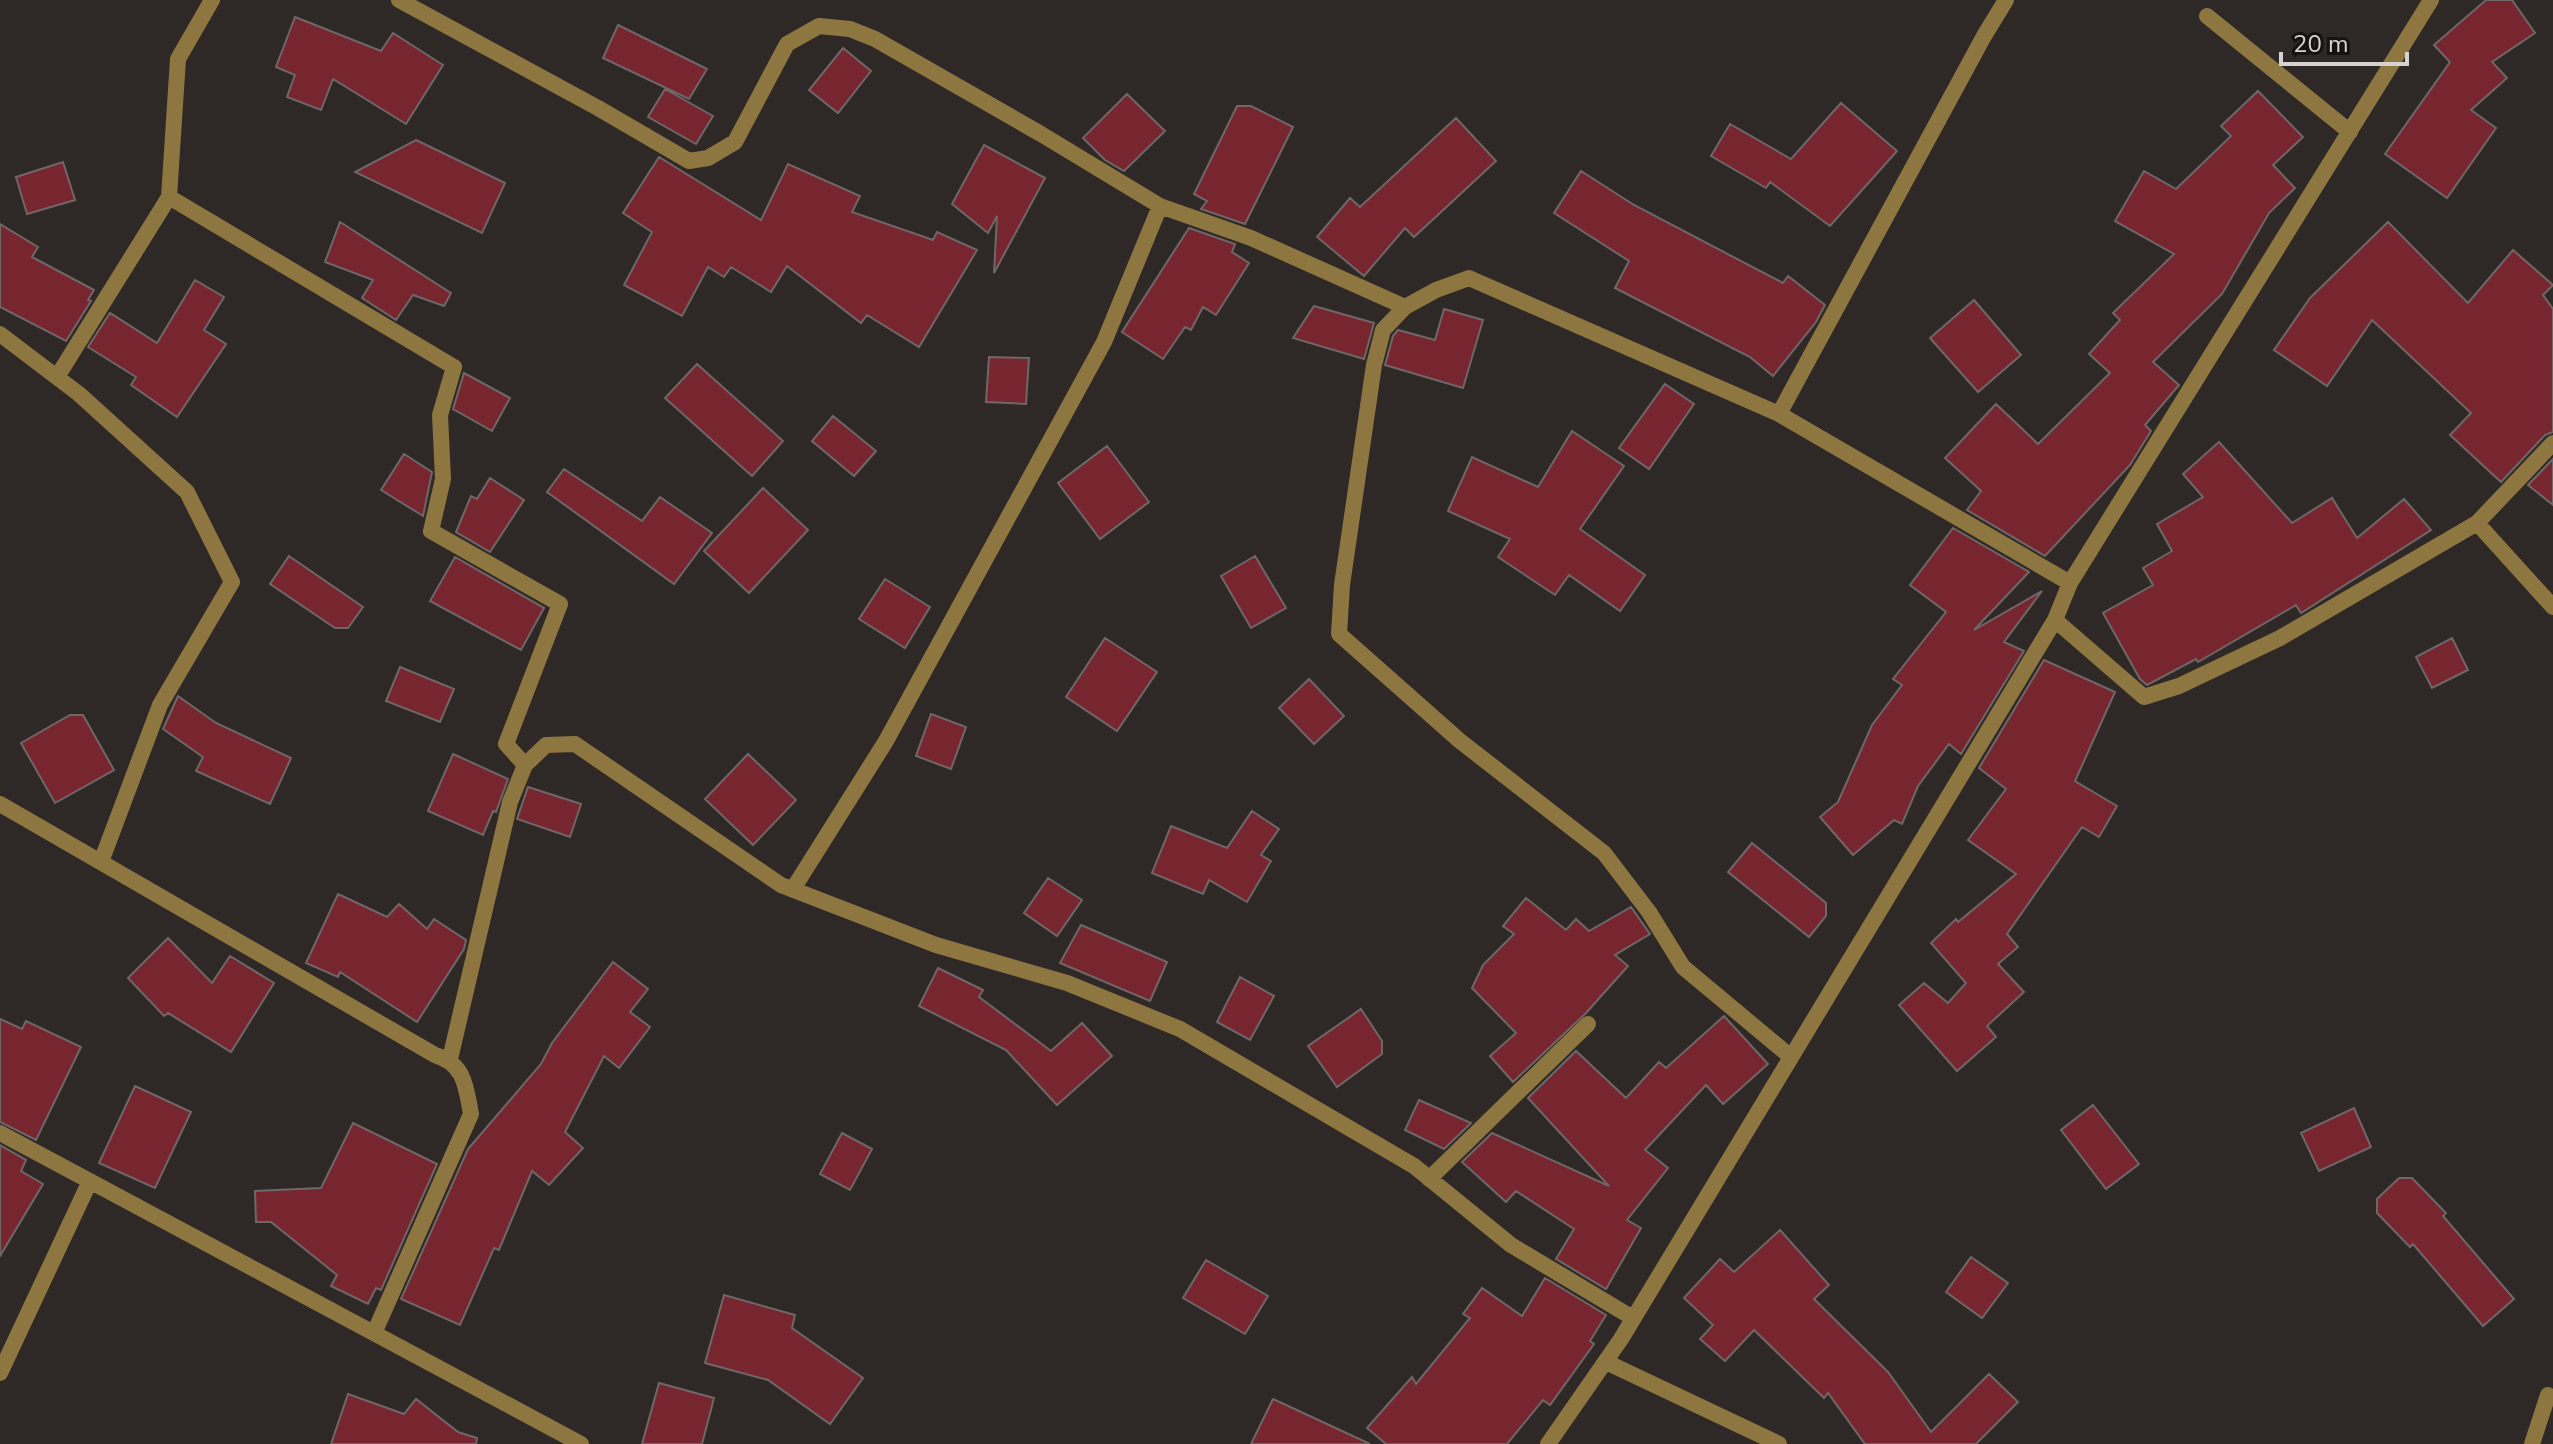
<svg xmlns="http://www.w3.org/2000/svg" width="2553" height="1444" viewBox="0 0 2553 1444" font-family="'Nunito Sans',sans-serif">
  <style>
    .building { fill: #77252e; stroke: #6f6767; stroke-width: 2 }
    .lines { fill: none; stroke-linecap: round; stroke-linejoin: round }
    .minor { stroke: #8e7640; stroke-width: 16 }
  </style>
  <rect width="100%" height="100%" fill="#2e2926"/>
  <path class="building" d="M2486,0H2512L2535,33L2492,62L2507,78L2471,110L2496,128L2447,198L2385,154L2450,62L2434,45Z
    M295,17L381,51L393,33L443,65L406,124L333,79L321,110L287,97L295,75L276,67Z
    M618,25L707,69L689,99L603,58Z
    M843,48L871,71L838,113L809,90Z
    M665,89L713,116L696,144L648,117Z
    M2258,91L2303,137L2273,165L2295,188L2269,213L2222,294L2153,362L2179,385L2145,425L2151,431L2130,465L2045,556L1967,510L1981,491L1945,458L1996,404L2038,444L2110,373L2089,354L2120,320L2113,313L2174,254L2115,221L2144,171L2176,189L2231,136L2221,126Z
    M1127,94L1165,131L1124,171L1105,160L1083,138Z
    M1841,103L1897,151L1830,226L1770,182L1766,188L1711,156L1730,124L1791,159Z
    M1237,106H1251L1293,127L1245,224L1201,209L1207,201L1194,194Z
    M1456,118L1496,161L1414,237L1405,228L1364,276L1317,237L1350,198L1360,207Z
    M416,140L505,183L482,233L355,172Z
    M984,145L1045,178L994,273L997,216L988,233L952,204Z
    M659,157L761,220L788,164L860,196L852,212L933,240L937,232L977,250L919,347L867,315L861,323L787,266L771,292L731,267L724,277L708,267L682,316L624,285L652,232L623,213Z
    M63,162L75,200L27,214L16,177Z
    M1581,171L1634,205L1783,283L1788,276L1825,305L1816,322L1773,376L1750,357L1615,288L1629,261L1554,213Z
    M340,222L451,293L444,306L413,295L396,320L362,298L373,280L325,262Z
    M2388,222L2468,303L2513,250L2553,285L2543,295L2553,309V432L2545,435L2501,482L2450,435L2471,413L2372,320L2327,386L2274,350L2310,298Z
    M0,224L38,247L32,257L94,290L88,300L91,301L66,341L0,307Z
    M1189,228L1235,244L1232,252L1249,263L1216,315L1203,307L1191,330L1185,327L1163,359L1122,332Z
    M195,280L224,297L204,330L226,344L177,417L131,385L136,377L88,347L110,313L157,343Z
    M1974,300L2021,355L1978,392L1930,338Z
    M1314,306L1374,323L1364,359L1293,338Z
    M1444,309L1483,320L1463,388L1385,365L1393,336L1398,330L1435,340Z
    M989,357L1029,358L1026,404L986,402Z
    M697,364L783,441L752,476L665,398Z
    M464,373L510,398L492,431L453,409Z
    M1665,384L1694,404L1649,469L1619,448Z
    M833,416L876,451L854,476L812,441Z
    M1572,431L1624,466L1580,529L1645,575L1620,611L1569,575L1555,595L1498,557L1510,539L1448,511L1472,457L1538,487Z
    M2219,442L2292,523L2332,498L2357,538L2404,499L2431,530L2301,613L2296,605L2198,662L2196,659L2147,685L2140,679L2103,613L2153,585L2143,568L2172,551L2157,524L2203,497L2183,474Z
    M1107,446L1149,502L1100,539L1058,483Z
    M404,454L432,472L423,516L381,490Z
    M2553,459V505L2528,485Z
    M564,469L642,521L660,497L712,533L674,584L547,492Z
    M490,478L524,500L490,552L456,532L471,496L477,499Z
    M763,488L808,530L749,593L704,551Z
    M1953,528L2029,572L1974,630L2042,591L2004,642L2024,651L1961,754L1949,744L1918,786L1902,824L1894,820L1853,855L1820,817L1838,802L1872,725L1902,685L1893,679L1946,612L1910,585Z
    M289,556L363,607L348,628H335L270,584Z
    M1255,556L1286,608L1251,628L1221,576Z
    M455,557L544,608L521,650L430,601Z
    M885,579L930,607L905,648L859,619Z
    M1105,638L1157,672L1117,731L1066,697Z
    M2452,638L2468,670L2432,688L2416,657Z
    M2044,660L2115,692L2075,781L2117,806L2099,837L2082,827L2007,934L2018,947L1998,964L2024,992L1987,1026L1996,1037L1957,1071L1899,1005L1924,983L1948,1003L1966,983L1931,943L1956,919L1958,922L2016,874L1968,840L2006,789L1979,768Z
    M400,667L454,689L440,722L386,701Z
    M1309,679L1344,716L1314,744L1279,708Z
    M178,696L216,723L291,758L270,804L196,771L203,757L163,729Z
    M931,714L966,727L951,769L916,756Z
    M70,715H83L114,770L55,803L21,743Z
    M453,754L508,779L496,812L493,811L483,835L428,811Z
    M748,754L796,800L753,845L705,799Z
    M528,787L581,804L570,837L517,819Z
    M1252,811L1279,829L1261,855L1271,861L1247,902L1209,880L1203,894L1152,873L1171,826L1227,848Z
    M1752,843L1826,903V916L1809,937L1728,872Z
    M1048,878L1082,900L1057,936L1024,913Z
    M338,894L387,917L399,904L427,929L434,919L466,940L464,949L417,1022L340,972L338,977L306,963Z
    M1526,898L1566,930L1576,919L1589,931L1631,907L1650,934L1615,955L1628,966L1586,1013L1513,1082L1490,1056L1516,1033L1472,988L1483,965L1514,934L1503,926Z
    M1081,925L1167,962L1150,1001L1060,963Z
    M168,938L212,983L230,956L274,983L231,1052L168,1013L164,1016L128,978Z
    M613,962L648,989L630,1012L650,1027L619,1068L604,1056L565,1132L583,1148L549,1185L532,1171L499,1250L494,1248L460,1325L401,1299L468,1149L541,1064L552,1043Z
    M938,968L983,990L979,997L1051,1051L1082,1023L1112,1056L1057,1105L1006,1050L919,1006Z
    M1240,977L1274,996L1250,1040L1217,1022Z
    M1361,1009L1382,1041V1054L1337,1087L1308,1046Z
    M1724,1016L1768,1064L1723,1104L1706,1085L1645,1150L1668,1168L1627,1220L1641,1228L1606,1289L1556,1259L1574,1229L1516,1191L1506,1202L1462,1162L1492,1133L1609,1186L1528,1098L1576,1051L1626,1098L1659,1062L1666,1068Z
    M0,1019L22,1029L26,1021L81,1047L36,1140L0,1122Z
    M135,1086L191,1112L155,1188L99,1163Z
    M1419,1100L1471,1123L1444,1149L1405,1130Z
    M2093,1105L2139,1164L2106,1189L2061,1130Z
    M2354,1108L2371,1147L2319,1171L2301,1133Z
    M353,1123L437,1164L381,1290L376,1288L368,1304L331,1286L337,1275L271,1222H256L255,1191L321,1188Z
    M842,1133L872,1149L850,1190L820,1174Z
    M0,1145L26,1160L21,1171L43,1184L0,1256Z
    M2399,1178H2412L2446,1213L2443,1216L2514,1299L2483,1326L2413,1244L2410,1247L2377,1213V1199Z
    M1780,1230L1829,1285L1814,1299L1888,1372L1931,1432L1989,1374L2018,1402L1976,1444H1865L1828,1393L1824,1398L1754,1330L1725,1361L1700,1339L1713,1325L1684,1298L1720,1259L1734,1272Z
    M1971,1257L2008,1283L1982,1318L1946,1292Z
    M1206,1260L1268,1296L1245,1334L1183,1298Z
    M1545,1278L1606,1315L1590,1341L1594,1344L1550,1405L1543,1400L1507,1444H1386L1367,1428L1412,1377L1416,1384L1470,1318L1463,1314L1482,1288L1522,1316Z
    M724,1295L795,1315L792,1328L863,1378L830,1424L768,1380L705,1363Z
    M659,1383L714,1398L702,1444H642Z
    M348,1394L404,1414L416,1399L458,1432L477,1438L476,1444H331Z
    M1273,1399L1370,1444H1251Z"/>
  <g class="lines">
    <path class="minor" d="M399,0L598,108L689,161L708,158L735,142L787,44L819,26L850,29L875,39L1041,134L1160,206L1251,238L1405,307L1436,290L1469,278L1779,414L2070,583
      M2207,16L2350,132
      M169,197L454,367L440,415L443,479L431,531L560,604L506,744L525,765
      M1405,307L1383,330L1374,365L1342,585L1339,634L1460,741L1604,853L1649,912L1683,967L1791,1057
      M0,334L79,394L187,492L232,582L160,705L101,862
      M57,377L169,197L178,59L212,0
      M1779,414L1984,36L2006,0
      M2477,523L2553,607
      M2055,620L2144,697L2179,686L2280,638L2477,523L2553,443
      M0,804L435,1055C465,1064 466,1087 471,1114L375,1331
      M793,889L886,741L1104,342L1160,206
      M450,1059L510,802L525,765L546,745L575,744L781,885L936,945L1067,983L1180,1029L1414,1166L1511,1245L1633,1318
      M0,1133L581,1444
      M1429,1179L1588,1024
      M1606,1362L1779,1444
      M0,1373L90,1181
      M1548,1444L1621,1339L2055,620L2070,583L2431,0
      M2532,1444L2548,1395"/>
  </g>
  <path d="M2281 52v12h126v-12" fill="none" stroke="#d6d2d0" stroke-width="4"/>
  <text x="2293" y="52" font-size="24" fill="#d6d2d0" stroke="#151211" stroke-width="6" paint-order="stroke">20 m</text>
</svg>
